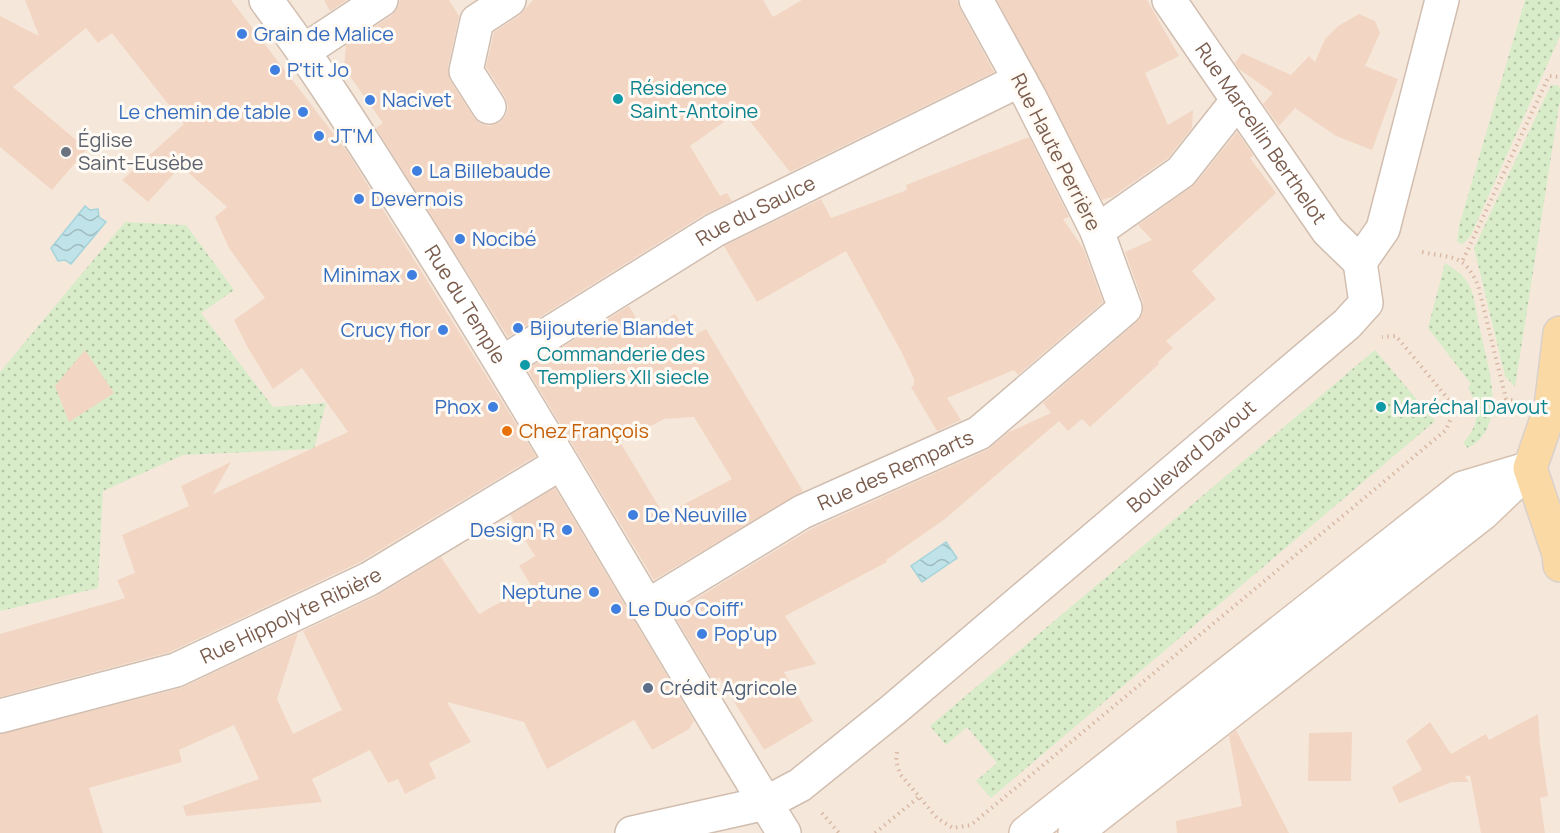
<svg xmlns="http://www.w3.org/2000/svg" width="1560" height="833" viewBox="0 0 1560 833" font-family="Manrope,sans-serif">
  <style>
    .residential { fill: #f5e8da }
    .grass { fill: url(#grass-dots) }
    .water { fill: url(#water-waves); stroke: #a5d3da; stroke-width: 1.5 }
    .building { fill: #f3d5c3; fill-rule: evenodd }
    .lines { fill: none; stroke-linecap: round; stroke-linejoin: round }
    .street-casing { stroke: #d1beb0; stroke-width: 36 }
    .secondary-casing { stroke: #d6c0b0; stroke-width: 36 }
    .primary-casing { stroke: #dad1cd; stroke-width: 36 }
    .path { stroke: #d9b8a5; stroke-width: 4; stroke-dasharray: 1.5 4.5; stroke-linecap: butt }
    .street { stroke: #fff; stroke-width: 33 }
    .secondary { stroke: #fff; stroke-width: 33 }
    .primary { stroke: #fbd9a5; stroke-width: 33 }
    .shop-dot { fill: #3f7fe0; stroke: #fffaf3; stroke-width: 2 }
    .culture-dot { fill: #0f9aa8; stroke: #fffaf3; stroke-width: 2 }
    .worship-dot { fill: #6b7280; stroke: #fffaf3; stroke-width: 2 }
    .food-dot { fill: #e8710a; stroke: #fffaf3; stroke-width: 2 }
    .service-dot { fill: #5c6f8a; stroke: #fffaf3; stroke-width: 2 }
    .labels { text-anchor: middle; stroke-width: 6; stroke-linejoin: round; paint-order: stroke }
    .shop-label { font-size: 20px; fill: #366cbe; stroke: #fffaf3; text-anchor: start }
    .culture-label { font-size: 20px; fill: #0d838f; stroke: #fffaf3; text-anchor: start }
    .street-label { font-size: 20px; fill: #7a5c4d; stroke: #fffaf3 }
    .worship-label { font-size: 20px; fill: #5b616d; stroke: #fffaf3; text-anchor: start }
    .food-label { font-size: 20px; fill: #c56008; stroke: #fffaf3; text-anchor: start }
    .service-label { font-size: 20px; fill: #4e5e75; stroke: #fffaf3; text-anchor: start }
  </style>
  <defs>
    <pattern id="grass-dots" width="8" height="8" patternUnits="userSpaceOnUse" patternTransform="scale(1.5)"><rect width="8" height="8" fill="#d8ecc9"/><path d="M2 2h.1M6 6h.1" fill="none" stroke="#b4c2a5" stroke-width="1.8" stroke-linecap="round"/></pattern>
    <pattern id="water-waves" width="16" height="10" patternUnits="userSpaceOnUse" patternTransform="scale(1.5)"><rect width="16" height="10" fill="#bfe3e8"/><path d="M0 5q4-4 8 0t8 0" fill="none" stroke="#a0bbbe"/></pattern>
  </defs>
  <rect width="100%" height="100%" fill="#fdf6ec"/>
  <path class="residential" d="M0,0H1560V833H0Z"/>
  <path class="grass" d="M1525,0H1560V36L1471,235L1463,244L1457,242L1459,226Z
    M1551,85H1557L1560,88V100L1515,387L1505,376L1474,248Z
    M125,222L186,225L234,290L201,313L273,407L326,403L314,449L183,455L103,491L98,588L0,611V372Z
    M1445,263C1456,270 1466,276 1471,289C1476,302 1477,319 1481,334C1488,367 1509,427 1468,448L1463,443C1480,424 1480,409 1468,388L1471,384L1428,328Z
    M1375,350L1435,421L991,798L976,781L997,763L967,727L946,745L930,726Z"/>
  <path class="water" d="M85,206L90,210L98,209L99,217L106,222L71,264L65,260L58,261L51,248Z
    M946,542L957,558L922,582L911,566Z"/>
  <path class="building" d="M25,0H231L346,150L536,456L360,562L170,652L0,697V634L125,598L117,580L135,573L122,535L189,506L181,486L231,462L213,494L348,432L302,368L273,389L248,348L234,320L265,298L229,248L215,217L227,207L181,166L148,202L122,180L184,124L112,33L98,43L86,28L13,87L87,149L52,190L0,147V16L39,36Z
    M324,0H347L330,11Z
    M400,0H449L459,16L448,67L450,80L474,118L481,124L489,126L500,122L506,115L508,107L505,97L486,67L494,32L519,16L533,0H763L773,17L802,0H957L960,9L994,72L790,172L741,110L690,146L720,196L727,193L732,201L705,214L508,337L376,128L383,123L344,68L346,45L391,16L397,9Z
    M997,0H1147L1179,56L1145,73L1168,125L1193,110L1192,128L1168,158L1112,197L1102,200Z
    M1359,14L1375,21L1380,33L1365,66L1398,79L1372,150L1336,136L1295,108L1279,126L1263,104L1273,93L1239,69L1235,63L1242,53L1291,75L1309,56L1315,62L1325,39L1338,26Z
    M1237,132L1253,155L1250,158L1276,193L1192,271L1216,299L1166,341L1173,348L1158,362L1159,364L1090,427L1082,419L1068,431L1059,421L945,519L886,560L887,562L785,616L816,664L784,672L813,721L764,750L719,677L715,684L673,613L811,529L987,450L1009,432L1051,413L1043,403L1137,322L1143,313V302L1125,252L1152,240L1138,225L1195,184Z
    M1029,137L1069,217L1063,219L1083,248L1103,302L1018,375L1014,370L947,398L961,420L937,431L911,387L914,385V379L902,353L846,251L757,302L724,246L821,199L831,218L907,190L906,185Z
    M629,306L645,333L675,314L689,338L706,329L803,491L654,580L527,369ZM694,417L732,479L664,515L620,442L664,419Z
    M85,350L114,393L69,422L55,386Z
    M555,488L694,721L689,729L652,750L634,720L547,769L524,722L447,702L471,742L429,763L436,778L405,794L398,779L388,783L370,750L312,779L322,802L186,816L183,806L259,779L234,725L179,750L182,762L89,788L103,833H0V734L181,688L298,633L277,699L293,734L342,710L303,631L377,596L441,557L479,614L531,585L519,566L535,556L510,515Z
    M1538,714L1540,744L1548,796L1540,798L1545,833H1481L1470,775L1465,777L1469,782H1452L1399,803L1392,787L1422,770L1406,741L1430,722L1451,754L1486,734L1489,740Z
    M1236,730L1289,833H1177L1176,821L1242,806L1229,736Z
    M1352,732L1351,781H1308L1309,733Z"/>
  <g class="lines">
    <g class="street-casing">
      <g id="street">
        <path id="s1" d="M266,0C323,76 373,158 424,238C548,434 662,636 784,833"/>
        <path id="s2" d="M1169,0L1328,231L1360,262"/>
        <path d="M304,51L381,0"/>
        <path d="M489,107L466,71L477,21L509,0"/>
        <path d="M1097,231L1181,172L1238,100"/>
        <path id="s3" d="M502,363L715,230L1020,80"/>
        <path id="s4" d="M646,607L802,512L979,433L1125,308L1097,231L1030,98L976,0"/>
        <path id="s5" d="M0,716L176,670L369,579L561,463"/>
        <path id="s6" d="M632,833L766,803L800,785L893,710L1347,324L1366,303L1360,262L1383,229L1442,0"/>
      </g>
    </g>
    <g class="secondary-casing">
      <path id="secondary" d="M1026,833L1463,488L1530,468
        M1075,833L1483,513L1527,471"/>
    </g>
    <g class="primary-casing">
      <path id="primary" d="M1560,333L1551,407L1530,468L1559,554L1560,565"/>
    </g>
    <path class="path" d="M1422,252C1454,259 1463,253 1478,285L1506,399L1517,401
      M1463,260L1549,76L1560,77
      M897,752L896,761L900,774L937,818L953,828L971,825L1446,430L1454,411L1449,400L1396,336L1382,337
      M822,813L839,833
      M875,833L919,797"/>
    <use href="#street" class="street"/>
    <use href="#secondary" class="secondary"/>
    <use href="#primary" class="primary"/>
  </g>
  <g class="shop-dot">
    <circle cx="242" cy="34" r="6"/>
    <circle cx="275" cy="70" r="6"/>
    <circle cx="370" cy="100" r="6"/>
    <circle cx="303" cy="112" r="6"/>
    <circle cx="319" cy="136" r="6"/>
    <circle cx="417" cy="171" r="6"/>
    <circle cx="359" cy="199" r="6"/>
    <circle cx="460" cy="239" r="6"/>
    <circle cx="412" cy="275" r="6"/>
    <circle cx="518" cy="328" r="6"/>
    <circle cx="443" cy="330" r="6"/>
    <circle cx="493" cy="407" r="6"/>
    <circle cx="633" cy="515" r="6"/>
    <circle cx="567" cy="530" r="6"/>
    <circle cx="594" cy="592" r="6"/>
    <circle cx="616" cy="609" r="6"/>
    <circle cx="702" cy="634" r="6"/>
  </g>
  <g class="culture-dot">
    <circle cx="618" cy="99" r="6"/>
    <circle cx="525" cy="365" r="6"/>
    <circle cx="1381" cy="407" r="6"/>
  </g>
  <circle class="worship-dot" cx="66" cy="152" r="6"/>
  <circle class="food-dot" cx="507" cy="431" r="6"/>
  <circle class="service-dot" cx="648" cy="688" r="6"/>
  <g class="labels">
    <g class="shop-label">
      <text x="254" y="41">Grain de Malice</text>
      <text x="287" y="77">P'tit Jo</text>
      <text x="382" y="107">Nacivet</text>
      <text x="291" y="119" text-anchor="end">Le chemin de table</text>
      <text x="331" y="143">JT'M</text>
      <text x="429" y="178">La Billebaude</text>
      <text x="371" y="206">Devernois</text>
      <text x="472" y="246">Nocibé</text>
      <text x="400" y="282" text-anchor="end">Minimax</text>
      <text x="530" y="335">Bijouterie Blandet</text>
      <text x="431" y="337" text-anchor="end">Crucy flor</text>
      <text x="481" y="414" text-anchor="end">Phox</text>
      <text x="645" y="522">De Neuville</text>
      <text x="555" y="537" text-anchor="end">Design 'R</text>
      <text x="582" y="599" text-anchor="end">Neptune</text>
      <text x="628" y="616">Le Duo Coiff'</text>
      <text x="714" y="641">Pop'up</text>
    </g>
    <g class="culture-label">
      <text x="630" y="95">Résidence<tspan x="630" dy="23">Saint-Antoine</tspan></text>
      <text x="537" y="361">Commanderie des<tspan x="537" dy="23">Templiers XII siecle</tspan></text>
      <text x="1393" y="414">Maréchal Davout</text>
    </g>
    <g class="street-label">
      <text dy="7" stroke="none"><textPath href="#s2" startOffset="162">Rue Marcellin Berthelot</textPath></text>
      <text transform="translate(1056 152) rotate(63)" y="7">Rue Haute Perrière</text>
      <text dy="7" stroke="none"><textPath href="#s3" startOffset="296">Rue du Saulce</textPath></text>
      <text dy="7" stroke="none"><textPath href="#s1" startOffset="364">Rue du Temple</textPath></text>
      <text dy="7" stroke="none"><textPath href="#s6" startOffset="687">Boulevard Davout</textPath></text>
      <text dy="7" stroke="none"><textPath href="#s4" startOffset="285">Rue des Remparts</textPath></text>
      <text dy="7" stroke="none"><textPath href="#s5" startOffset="309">Rue Hippolyte Ribière</textPath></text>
    </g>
    <g class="worship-label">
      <text x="78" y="147">Église<tspan x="78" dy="23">Saint-Eusèbe</tspan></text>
    </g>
    <g class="food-label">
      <text x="519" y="438">Chez François</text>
    </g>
    <g class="service-label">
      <text x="660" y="695">Crédit Agricole</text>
    </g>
  </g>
</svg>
